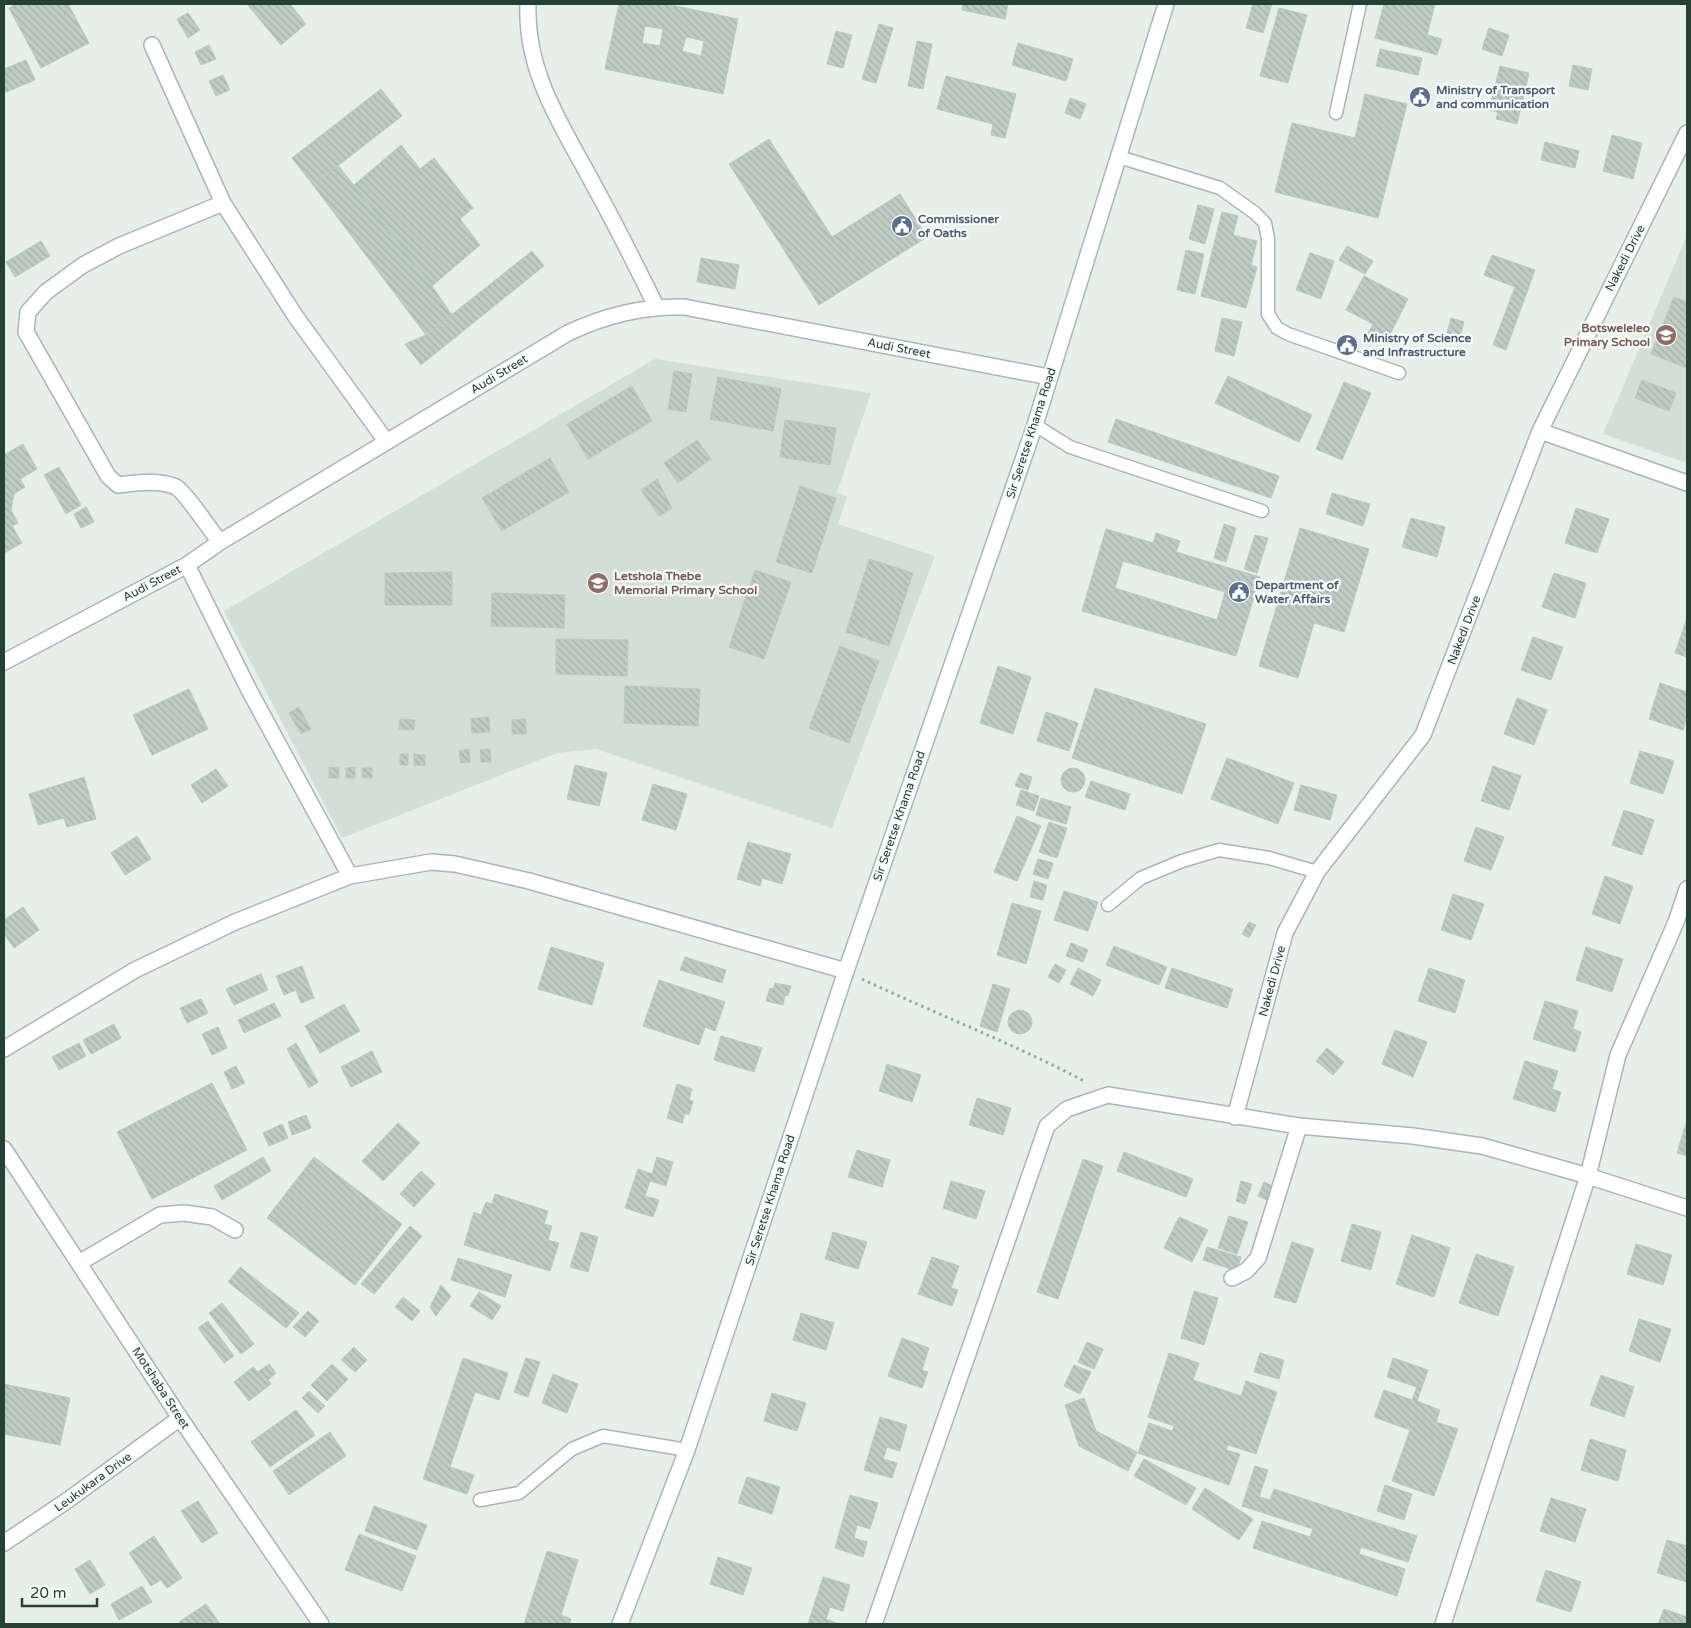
<svg xmlns="http://www.w3.org/2000/svg" width="1691" height="1628" viewBox="0 0 1691 1628" font-family="'Varela Round',sans-serif">
  <style>
    .built { fill: #d4ded9 }
    .building { fill: url(#building-back-hatch); stroke: #b9c8c0; fill-rule: evenodd }
    .lines { fill: none; stroke-linecap: round; stroke-linejoin: round }
    .lane-casing { stroke: #a8b7b0; stroke-width: 15 }
    .street-casing { stroke: #a8b7b0; stroke-width: 18 }
    .secondary-casing { stroke: #a5bab0; stroke-width: 18 }
    .path { stroke: #88b19f; stroke-width: 3; stroke-dasharray: 2.5 4; stroke-linecap: butt }
    .lane { stroke: #fff; stroke-width: 12 }
    .street { stroke: #fff; stroke-width: 15 }
    .secondary { stroke: #fff; stroke-width: 15 }
    .labels { text-anchor: middle; stroke-width: 4.5; stroke-linejoin: round; paint-order: stroke }
    .service-label { font-size: 12px; font-weight: bold; fill: #4e5e75; stroke: #f7fbf8; text-anchor: start }
    .street-label { font-size: 12px; fill: #254136; stroke: #f7fbf8 }
    .education-label { font-size: 12px; font-weight: bold; fill: #785e54; stroke: #f7fbf8; text-anchor: end }
  </style>
  <defs>
    <pattern id="building-back-hatch" width="6" height="6" patternUnits="userSpaceOnUse" patternTransform="scale(1.25)"><rect width="6" height="6" fill="#beccc5"/><path d="M-1 5l2 2M0 0l6 6M5-1l2 2" fill="none" stroke="#a3b0aa"/></pattern>
  </defs>
  <rect width="100%" height="100%" fill="#e6efea"/>
  <path class="built" d="M1687,235V463L1603,434Z
    M655,359L871,393L837,492L847,497L838,524L935,556L832,828L596,749L557,753L342,838L224,611Z"/>
  <path class="building" d="M17,4H68L89,43L41,68L9,8Z
    M247,4H290L306,24L281,45Z
    M619,4H666L738,19L723,94L605,69ZM645,26L663,29L660,46L642,43ZM686,37L704,41L701,56L682,51Z
    M963,4H1008L1005,19L962,10Z
    M1253,4H1272L1263,33L1246,28Z
    M1384,4H1435L1423,51L1375,38Z
    M1279,8L1307,15L1288,83L1260,76Z
    M188,13L200,30L188,38L177,19Z
    M879,24L893,28L876,83L862,79Z
    M1489,28L1509,35L1502,56L1482,49Z
    M836,31L852,35L843,68L827,64Z
    M1427,35L1442,39L1437,55L1423,51Z
    M917,41L932,44L923,89L908,86Z
    M1018,43L1073,59L1066,81L1012,65Z
    M209,45L216,59L201,65L195,52Z
    M1380,49L1422,58L1418,75L1376,66Z
    M26,60L35,80L4,93V69Z
    M1573,65L1592,69L1588,90L1569,86Z
    M1500,66L1529,73L1517,124L1496,119L1498,112L1489,110Z
    M223,75L230,90L216,96L209,81Z
    M946,76L1016,94L1005,138L991,135L993,124L937,109Z
    M381,89L402,116L313,185L292,158Z
    M1365,94L1407,104L1378,218L1275,192L1292,123L1355,138Z
    M1070,98L1086,104L1080,119L1065,113Z
    M1612,135L1642,143L1633,179L1603,171Z
    M769,139L832,237L900,194L927,237L819,305L729,164Z
    M1545,142L1579,151L1575,168L1541,160Z
    M401,145L420,169L434,158L473,208L460,219L480,245L432,286L354,185Z
    M338,165L432,286L452,315L426,335L313,185Z
    M1198,205L1214,209L1205,244L1189,239Z
    M1222,212L1238,216L1233,235L1257,241L1251,265L1257,267L1246,308L1201,296Z
    M41,241L50,256L15,277L6,262Z
    M1347,246L1373,261L1365,274L1339,260Z
    M1186,250L1204,254L1195,294L1177,290Z
    M532,251L544,266L421,365L405,344L426,335Z
    M1310,253L1334,261L1321,299L1296,290Z
    M1492,255L1535,270L1506,350L1493,345L1515,287L1484,275Z
    M701,258L739,265L735,289L697,282Z
    M1364,276L1408,299L1385,344L1367,335L1373,324L1346,310Z
    M1674,297L1687,302V368L1651,354Z
    M1222,318L1242,322L1234,356L1215,351Z
    M1451,318L1464,322L1458,344L1445,340Z
    M674,371L692,374L686,412L668,409Z
    M1228,376L1312,415L1299,442L1215,403Z
    M718,377L781,389L773,431L710,419Z
    M1642,380L1676,393L1669,411L1635,398Z
    M1344,382L1371,393L1342,460L1316,449Z
    M632,386L652,421L588,459L567,424Z
    M1116,419L1279,476L1271,498L1108,442Z
    M785,420L836,428L830,465L780,457Z
    M697,440L711,459L678,483L664,463Z
    M23,444L37,469L20,479L25,487L14,494L11,510L18,523L12,526L22,543L4,553V455Z
    M550,458L569,492L502,531L482,498Z
    M59,467L81,505L66,514L44,475Z
    M657,479L672,508L659,516L641,490Z
    M800,486L836,498L812,573L776,562Z
    M1332,493L1370,504L1363,526L1326,514Z
    M86,507L94,522L81,528L74,514Z
    M1576,508L1609,519L1597,553L1565,543Z
    M1411,518L1445,527L1437,557L1402,547Z
    M1224,524L1236,528L1226,562L1214,558Z
    M1300,528L1369,549L1344,632L1314,623L1298,678L1259,666Z
    M1106,529L1153,543L1156,533L1180,541L1176,552L1260,577L1236,656L1082,611ZM1123,561L1225,592L1217,620L1115,588Z
    M1255,535L1268,538L1257,573L1244,569Z
    M869,559L913,573L889,646L846,632Z
    M755,570L791,582L764,659L729,647Z
    M452,572V605H385V573Z
    M1554,573L1586,583L1575,618L1542,607Z
    M492,593L565,595L564,628L491,626Z
    M1687,618V657L1675,653Z
    M1533,637L1563,647L1551,680L1521,670Z
    M556,639L628,640L627,676L556,674Z
    M840,646L879,661L849,743L809,728Z
    M998,666L1031,677L1013,734L980,723Z
    M1660,683L1687,692V715L1683,730L1649,719Z
    M625,686L700,689L698,726L624,723Z
    M1095,688L1206,724L1182,794L1072,758Z
    M189,689L208,729L152,755L133,715Z
    M1517,698L1547,710L1534,745L1504,734Z
    M299,707L311,729L301,734L289,713Z
    M1046,712L1078,723L1069,751L1037,741Z
    M489,717L490,732L472,733L471,719Z
    M400,719L415,720L414,730L399,729Z
    M526,719V734H512V720Z
    M469,749L470,762L461,763L459,751Z
    M490,749L491,762H481L480,750Z
    M1640,751L1674,761L1663,794L1630,783Z
    M400,754H408V765H400Z
    M414,754L425,755V766L414,765Z
    M1227,758L1294,783L1278,824L1211,799Z
    M575,765L607,773L599,806L567,799Z
    M1493,766L1521,776L1509,810L1481,801Z
    M329,767L339,768V778H329Z
    M355,767V778H346V768Z
    M362,768H372V778H363Z
    M1061 780a12 12 0 1 1 24 0a12 12 0 1 1-24 0Z
    M216,769L228,786L202,803L191,785Z
    M1020,773L1032,777L1028,790L1015,786Z
    M84,777L96,819L67,827L64,818L38,825L29,794Z
    M1091,781L1130,794L1125,810L1085,797Z
    M653,784L687,794L676,830L642,820Z
    M1301,785L1337,795L1330,820L1294,810Z
    M1021,790L1039,796L1034,811L1016,805Z
    M1041,798L1071,807L1066,824L1036,815Z
    M1624,810L1654,820L1642,855L1612,845Z
    M1017,816L1041,826L1017,881L994,872Z
    M1049,822L1067,828L1057,858L1039,852Z
    M1476,827L1504,837L1491,870L1464,861Z
    M137,836L151,859L125,875L111,853Z
    M748,842L791,854L782,884L762,878L760,886L737,879Z
    M1038,859L1053,863L1048,879L1033,874Z
    M1605,876L1633,886L1620,924L1592,914Z
    M1034,881L1047,885L1043,900L1030,897Z
    M1064,891L1098,902L1088,931L1054,920Z
    M1453,894L1484,904L1471,940L1441,930Z
    M1012,903L1041,911L1026,964L997,955Z
    M23,907L39,930L14,948L4,934V920Z
    M1249,922L1256,925L1249,938L1242,934Z
    M1071,943L1088,950L1083,962L1066,956Z
    M1114,946L1167,967L1159,985L1106,965Z
    M551,947L604,963L592,1005L538,989Z
    M1586,947L1623,959L1612,992L1576,980Z
    M685,957L726,970L722,983L680,970Z
    M1055,964L1066,970L1059,983L1048,977Z
    M302,966L314,998L301,1003L296,990L284,995L276,976Z
    M1078,968L1101,980L1093,996L1070,984Z
    M1172,968L1233,989L1227,1008L1165,988Z
    M1429,968L1465,980L1455,1013L1418,1001Z
    M261,974L268,990L234,1005L226,989Z
    M659,980L725,1002L715,1031L705,1027L699,1045L643,1026Z
    M775,983L791,986L788,996L785,995L783,1005L766,1001L770,988L773,989Z
    M993,984L1010,989L997,1032L980,1026Z
    M201,999L208,1013L187,1023L180,1008Z
    M1545,1001L1578,1011L1573,1029L1581,1032L1575,1052L1533,1039Z
    M274,1003L281,1016L244,1033L238,1020Z
    M344,1004L360,1031L320,1053L305,1026Z
    M1008 1022a12 12 0 1 1 24 0a12 12 0 1 1-24 0Z
    M114,1024L121,1038L91,1054L83,1040Z
    M218,1027L227,1048L212,1055L202,1034Z
    M1395,1030L1427,1042L1413,1077L1382,1064Z
    M721,1036L762,1048L754,1072L714,1060Z
    M79,1043L86,1056L59,1070L52,1057Z
    M296,1043L318,1082L309,1088L287,1049Z
    M1327,1048L1344,1062L1333,1075L1316,1061Z
    M372,1051L382,1072L351,1087L341,1067Z
    M1525,1061L1558,1071L1552,1089L1561,1092L1555,1112L1513,1099Z
    M887,1064L921,1075L912,1102L879,1091Z
    M236,1066L245,1083L232,1089L224,1072Z
    M212,1083L247,1150L152,1199L117,1132Z
    M677,1084L692,1089L689,1100L693,1101L689,1115L685,1113L682,1123L667,1118Z
    M977,1098L1011,1108L1003,1135L969,1125Z
    M306,1115L311,1128L292,1135L288,1122Z
    M1687,1120V1156L1677,1153Z
    M398,1123L420,1143L383,1181L362,1161Z
    M282,1124L288,1138L269,1146L263,1133Z
    M857,1150L890,1160L882,1187L848,1177Z
    M1124,1152L1193,1179L1186,1197L1117,1171Z
    M263,1157L271,1171L222,1200L214,1186Z
    M314,1157L402,1224L355,1285L267,1218Z
    M657,1157L673,1162L666,1186L650,1181L645,1196L659,1200L653,1217L625,1208L638,1169L652,1174Z
    M1083,1159L1103,1166L1058,1299L1037,1292Z
    M421,1171L435,1184L414,1207L400,1194Z
    M951,1181L985,1191L976,1219L943,1208Z
    M1241,1181L1252,1184L1245,1204L1236,1201Z
    M1264,1182L1273,1186L1267,1200L1258,1196Z
    M495,1194L548,1211L544,1224L552,1226L548,1240L559,1243L550,1271L464,1245L474,1212L481,1215L486,1202L492,1204Z
    M1229,1216L1248,1222L1237,1254L1218,1248Z
    M1179,1217L1208,1230L1192,1262L1164,1248Z
    M1352,1224L1381,1232L1371,1270L1341,1261Z
    M410,1226L422,1236L374,1294L361,1284Z
    M581,1232L598,1237L588,1272L570,1267Z
    M833,1232L867,1242L858,1269L825,1259Z
    M1412,1235L1450,1248L1434,1297L1396,1284Z
    M1292,1242L1314,1249L1296,1303L1274,1297Z
    M1636,1244L1672,1255L1663,1285L1627,1274Z
    M1207,1247L1241,1257L1237,1271L1203,1260Z
    M1476,1254L1514,1267L1498,1316L1459,1303Z
    M932,1257L959,1266L951,1288L958,1290L952,1306L918,1294Z
    M458,1258L512,1275L505,1297L451,1280Z
    M240,1267L299,1313L286,1328L228,1282Z
    M441,1285L451,1296L436,1316L430,1307Z
    M1194,1291L1218,1298L1204,1345L1181,1338Z
    M479,1292L501,1306L492,1320L470,1306Z
    M403,1297L420,1311L412,1321L395,1307Z
    M222,1303L254,1344L241,1354L209,1313Z
    M308,1311L319,1321L305,1337L293,1327Z
    M801,1313L834,1323L826,1350L793,1340Z
    M1639,1319L1671,1329L1660,1362L1629,1351Z
    M208,1321L234,1356L224,1363L198,1328Z
    M902,1338L929,1348L922,1370L928,1372L922,1388L888,1376Z
    M1087,1342L1103,1349L1094,1369L1078,1362Z
    M354,1347L367,1360L355,1372L341,1360Z
    M1169,1353L1199,1363L1193,1380L1241,1396L1246,1381L1277,1392L1256,1454L1228,1445L1226,1450L1240,1454L1229,1485L1138,1453L1149,1423L1172,1431L1174,1426L1148,1417Z
    M1260,1353L1284,1360L1279,1379L1254,1372Z
    M463,1358L508,1373L499,1400L475,1392L450,1467L474,1475L467,1494L423,1479Z
    M526,1358L540,1362L528,1397L514,1392Z
    M1393,1358L1428,1370L1417,1401L1440,1410L1436,1422L1458,1429L1434,1496L1392,1481L1410,1430L1374,1417L1384,1390L1412,1400L1417,1387L1387,1377Z
    M269,1364L276,1373L268,1380L271,1384L249,1401L234,1382L253,1367L258,1372Z
    M332,1364L348,1379L327,1401L311,1385Z
    M1074,1365L1091,1372L1080,1394L1064,1386Z
    M553,1374L578,1384L567,1413L542,1403Z
    M1601,1375L1634,1387L1624,1417L1590,1405Z
    M4,1384L70,1398L60,1445L4,1434Z
    M309,1391L325,1406L318,1413L302,1398Z
    M772,1393L806,1403L797,1431L764,1421Z
    M1084,1398L1096,1431L1137,1452L1128,1471L1079,1446L1065,1405Z
    M296,1410L315,1435L270,1467L251,1442Z
    M880,1417L907,1425L900,1451L887,1447L883,1459L897,1463L892,1478L864,1470Z
    M330,1432L346,1456L289,1495L273,1471Z
    M1590,1439L1626,1450L1618,1481L1581,1470Z
    M1144,1459L1196,1488L1186,1505L1134,1476Z
    M1255,1466L1268,1470L1259,1497L1270,1500L1274,1489L1417,1536L1408,1562L1361,1547L1359,1554L1405,1569L1397,1596L1253,1548L1262,1521L1310,1537L1313,1529L1242,1506Z
    M747,1477L780,1487L772,1514L738,1503Z
    M1385,1485L1412,1494L1404,1520L1377,1511Z
    M1205,1488L1253,1519L1239,1540L1192,1509Z
    M850,1495L878,1503L870,1529L857,1525L854,1538L867,1542L863,1557L835,1548Z
    M1551,1498L1586,1509L1575,1542L1540,1531Z
    M198,1501L218,1533L202,1543L181,1511Z
    M374,1506L427,1525L417,1550L365,1531Z
    M359,1534L416,1556L402,1591L345,1570Z
    M154,1536L182,1578L167,1588L161,1580L151,1586L129,1553Z
    M1667,1540L1687,1546V1582L1657,1573Z
    M547,1551L578,1560L561,1615L571,1619L569,1624H524Z
    M718,1557L752,1568L743,1595L710,1584Z
    M90,1560L105,1585L90,1594L75,1569Z
    M1546,1570L1581,1582L1571,1612L1536,1601Z
    M823,1577L850,1585L843,1611L830,1607L826,1619L839,1624H808Z
    M142,1586L152,1602L119,1620L111,1604Z
    M206,1604L220,1624H181L179,1622Z
    M1664,1609L1687,1617V1624H1658Z"/>
  <g class="lines">
    <g class="lane-casing">
      <path id="lane" d="M1336,113L1360,4
        M1119,157L1220,188L1255,213L1265,223L1268,239V314L1277,328L1288,334L1399,373
        M1035,425L1070,447L1262,511
        M1108,905L1141,878L1182,861L1219,850L1269,858L1317,872
        M480,1500L519,1493L572,1449L603,1436L687,1450"/>
    </g>
    <g class="street-casing">
      <path id="street" d="M528,4C525,75 565,130 597,191C618,229 637,268 656,306
        M152,45L223,203L296,317L386,441
        M1540,431L1687,483
        M220,542C211,531 185,492 176,487C158,479 136,483 118,485L108,476L26,332L28,312L46,292L83,265L119,246L223,203
        M187,565L249,690L350,876
        M4,662L187,565L220,542L568,333C606,315 642,306 684,307L1049,377
        M4,1049L135,970L235,922L350,876L431,862L455,864L529,881L846,971
        M1235,1117L1285,933L1317,872L1423,735L1540,431L1687,133
        M4,1149L180,1418L321,1624
        M79,1263L160,1215L184,1213L212,1217L235,1230
        M1232,1278L1246,1271L1258,1258L1299,1126
        M4,1543L68,1500L180,1418
        M874,1624L1047,1126L1067,1109L1108,1095L1299,1126L1413,1136L1482,1146L1588,1176L1687,1208
        M1443,1624L1588,1176L1618,1055L1676,922L1687,889"/>
    </g>
    <g class="secondary-casing">
      <path id="secondary" d="M620,1624L687,1450L846,971L1035,425L1166,4"/>
    </g>
    <path class="path" d="M862,979C936,1014 1012,1043 1084,1081"/>
    <use href="#lane" class="lane"/>
    <use href="#street" class="street"/>
    <use href="#secondary" class="secondary"/>
  </g>
  <defs>
    <g id="civic-disc" transform="scale(1.125)"><circle r="9.5" fill="#5c6f8a" stroke="#f7fbf8"/><path d="M-.6-6.5H3V-4.5H.6V-3L4-1V1h2V6H-6V1h2V-1L-.6-3ZM-1.2 2.5V6h2.4V2.5Z" fill="#fff"/></g>
    <g id="school-disc" transform="scale(1.125)"><circle r="9.5" fill="#8d6e63" stroke="#f7fbf8"/><path d="M0-5L7-2L0 1L-7-2ZM-4 1L0 2.5L4 1V4Q0 6-4 4Z" fill="#fff"/></g>
  </defs>
  <g fill-rule="evenodd">
    <use href="#civic-disc" x="1420" y="97"/>
    <use href="#civic-disc" x="902" y="226"/>
    <use href="#school-disc" x="1666" y="335"/>
    <use href="#civic-disc" x="1347" y="345"/>
    <use href="#school-disc" x="598" y="583"/>
    <use href="#civic-disc" x="1239" y="592"/>
  </g>
  <g class="labels">
    <g class="service-label">
      <text x="1436" y="94">Ministry of Transport<tspan x="1436" dy="14">and communication</tspan></text>
      <text x="918" y="223">Commissioner<tspan x="918" dy="14">of Oaths</tspan></text>
      <text x="1363" y="342">Ministry of Science<tspan x="1363" dy="14">and Infrastructure</tspan></text>
      <text x="1255" y="589">Department of<tspan x="1255" dy="14">Water Affairs</tspan></text>
    </g>
    <g class="street-label">
      <text transform="translate(1625 258) rotate(-63)" y="4">Nakedi Drive</text>
      <text transform="translate(899 348) rotate(11)" y="4">Audi Street</text>
      <text transform="translate(499 374) rotate(-31)" y="4">Audi Street</text>
      <text transform="translate(1031 433) rotate(-72)" y="4">Sir Seretse Khama Road</text>
      <text transform="translate(152 583) rotate(-28)" y="4">Audi Street</text>
      <text transform="translate(1464 630) rotate(-69)" y="4">Nakedi Drive</text>
      <text transform="translate(899 816) rotate(-71)" y="4">Sir Seretse Khama Road</text>
      <text transform="translate(1272 981) rotate(-75)" y="4">Nakedi Drive</text>
      <text transform="translate(770 1200) rotate(-72)" y="4">Sir Seretse Khama Road</text>
      <text transform="translate(161 1388) rotate(57)" y="4">Motshaba Street</text>
      <text transform="translate(93 1482) rotate(-36)" y="4">Leukukara Drive</text>
    </g>
    <g class="education-label">
      <text x="1650" y="332">Botsweleleo<tspan x="1650" dy="14">Primary School</tspan></text>
      <text x="614" y="580" text-anchor="start">Letshola Thebe<tspan x="614" dy="14">Memorial Primary School</tspan></text>
    </g>
  </g>
  <rect width="1691" height="1628" fill="none" stroke="#254136" stroke-width="10"/>
  <path d="M22 1598v8h75v-8" fill="none" stroke="#254136" stroke-width="2.5"/>
  <text x="30" y="1598" font-size="15" fill="#254136" stroke="#f7fbf8" stroke-width="4" paint-order="stroke">20 m</text>
</svg>
